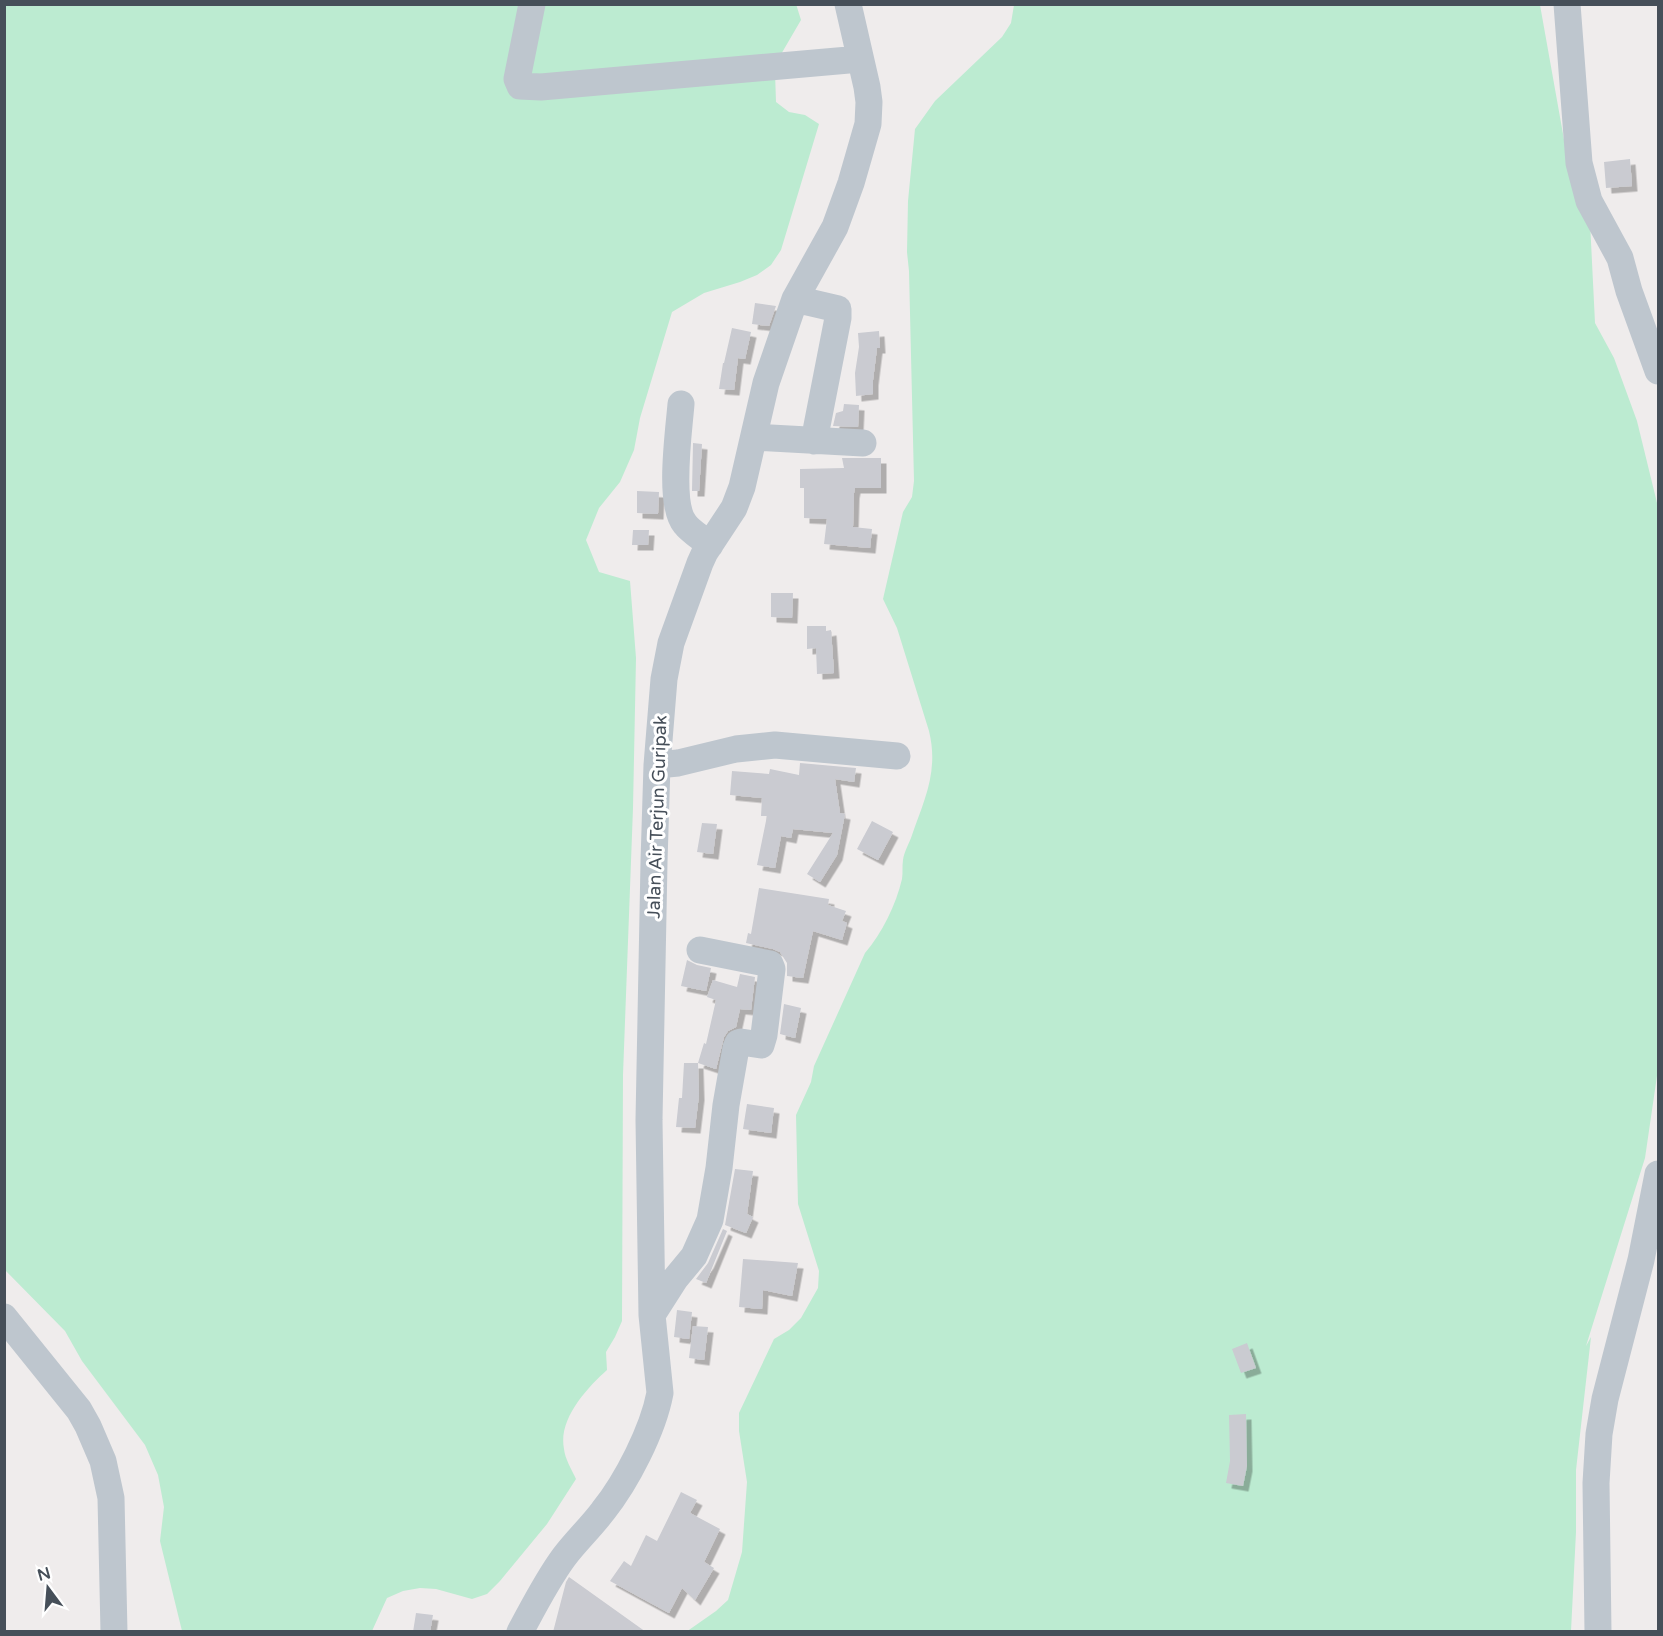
<svg xmlns="http://www.w3.org/2000/svg" width="1663" height="1636" viewBox="0 0 1663 1636" font-family="'Varela Round',sans-serif">
  <style>
    .green { fill: #bcebd1 }
    .building { fill: #cacbd1; filter: url(#shadow) }
    .lines { fill: none; stroke-linecap: round; stroke-linejoin: round }
    .minor { stroke: #bec6ce; stroke-width: 27 }
    .labels { text-anchor: middle; stroke-width: 6; stroke-linejoin: round; paint-order: stroke }
    .street-label { font-size: 18px; fill: #464f59; stroke: #fff }
  </style>
  <defs>
    <filter id="shadow"><feDropShadow dx="5.5" dy="5.5" stdDeviation="0" flood-color="#0004"/></filter>
  </defs>
  <rect width="100%" height="100%" fill="#efecec"/>
  <path class="green" d="M796,4L801,20L780,56L775,72L776,102L789,112L805,115L819,124L781,250L771,265L757,275L740,282L704,293L672,312L640,418L634,450L620,482L599,508L586,540L599,572L630,581L636,658L633,808L623,1075L622,1321L615,1337L606,1352L607,1370C587,1388 558,1419 564,1449C565,1459 572,1470 576,1479L547,1524L500,1581L487,1594L472,1599L436,1589L420,1588L403,1591L387,1598L372,1631H182L160,1541L164,1507L158,1475L145,1445L82,1361L65,1331L5,1270L4,5Z
    M1014,5H1540L1573,190L1589,201L1595,323L1614,358L1637,421L1658,507V1069L1645,1158L1586,1346L1591,1337L1576,1470V1532L1571,1631L686,1632L716,1611L728,1600L742,1552L747,1482L739,1431V1413L774,1339L789,1330L801,1318L818,1288L819,1271L798,1204L796,1115L811,1082L814,1066L865,953C882,933 896,905 902,879C903,873 902,866 903,860C904,853 908,845 911,838C924,800 939,772 929,731L897,628L883,599L903,512L912,497L914,481L909,271L907,252L908,201L915,129L935,101L1002,37L1011,23Z"/>
  <path class="building" d="M1630,159L1632,186L1606,188L1604,162Z
    M755,303L776,306L769,326L752,324Z
    M732,328L751,332L745,359L738,358L734,390L719,389L723,363H724Z
    M879,331L880,348H877L873,380V394L856,396L855,373L859,347L858,333Z
    M844,404L859,405L858,427L833,426L836,413L843,411Z
    M693,443L702,444L699,491H692Z
    M842,458H881V488H855L854,493L853,527L872,529L870,548L824,544L827,519L804,518V488H800V469L844,468Z
    M637,491L659,492L658,514L637,513Z
    M633,530H649L648,545H632Z
    M771,593H793L792,618L771,617Z
    M807,626H826V631L831,630L834,673L817,674L816,648L807,649Z
    M800,763L856,768L854,782L835,779L840,813L845,814L837,855L820,882L807,874L833,833L793,829L791,838L781,836L775,868L757,865L767,816H761L762,798L730,795L732,771L769,774L770,769L799,775Z
    M872,821L893,832L878,860L857,849Z
    M702,823L717,824L713,854L697,852Z
    M759,888L829,899L828,905L846,911L842,921L847,923L842,940L813,931L803,978L787,976V963L780,952L773,949L746,943L748,933L751,934Z
    M687,960L697,965L711,968L706,991L681,986Z
    M740,974L755,977L751,1010L740,1009L736,1027L728,1031L724,1037L716,1069L698,1063L704,1043L706,1044L716,1000L707,997L713,980L737,987Z
    M784,1004L801,1008L795,1038L780,1034Z
    M684,1063H698L699,1095L695,1128L676,1127L679,1098H682Z
    M747,1104L774,1108L771,1133L743,1129Z
    M735,1169L753,1171L747,1214L753,1217L746,1233L725,1225Z
    M723,1229L727,1231L706,1283L696,1279L708,1263Z
    M743,1259L798,1263L792,1296L763,1290L762,1309L739,1307Z
    M677,1310L692,1312L689,1339L674,1337Z
    M693,1326L708,1327L704,1360L689,1358Z
    M1247,1343L1256,1368L1241,1373L1232,1349Z
    M1246,1414L1247,1466L1243,1486L1226,1483L1230,1461L1229,1415Z
    M681,1492L697,1500L690,1513L720,1529L704,1562L714,1568L695,1600L682,1588L669,1613L610,1581L624,1561L631,1566L646,1535L657,1541Z
    M569,1577L646,1632H553L566,1582Z
    M416,1613L433,1615L430,1632H413Z"/>
  <g class="lines">
    <path class="minor" d="M532,4L517,79L520,86L541,87L860,59
      M1567,4L1579,163L1589,201L1620,258L1629,291L1658,371
      M795,299L838,309V318L814,441
      M681,404C679,430 668,504 685,524C691,532 702,538 710,545
      M754,437L863,443
      M657,765L678,763L736,749L775,745L897,756
      M652,1315L675,1279L694,1256L710,1220L719,1168L726,1105L736,1048L738,1043L741,1042L761,1045L764,1035L772,969L770,964L700,950
      M4,1317L79,1410L88,1426L103,1461L111,1498L114,1632
      M520,1632C534,1606 547,1580 564,1557C576,1541 591,1527 603,1511C627,1481 653,1430 660,1393L652,1315L649,1120L654,862L657,765L664,679L671,643L700,563L705,552L734,508L742,487L766,383L795,299L835,227L851,183L868,124L869,102L867,87L848,4
      M1598,1632L1596,1483L1599,1434L1605,1399L1641,1260L1658,1174"/>
  </g>
  <g class="labels">
    <g class="street-label">
      <text transform="translate(657 817) rotate(-88)" y="6">Jalan Air Terjun Guripak</text>
    </g>
  </g>
  <rect width="1663" height="1636" fill="none" stroke="#464f59" stroke-width="12"/>
  <g transform="translate(48 1588) rotate(344)" stroke="#ffffff" stroke-width="4.5" paint-order="stroke">
  <path d="M0-4.5L10 22L0 15L-10 22Z" fill="#464f59"/>
  <text y="-9" font-size="16" font-weight="bold" text-anchor="middle" fill="#464f59">N</text>
  </g>
</svg>
